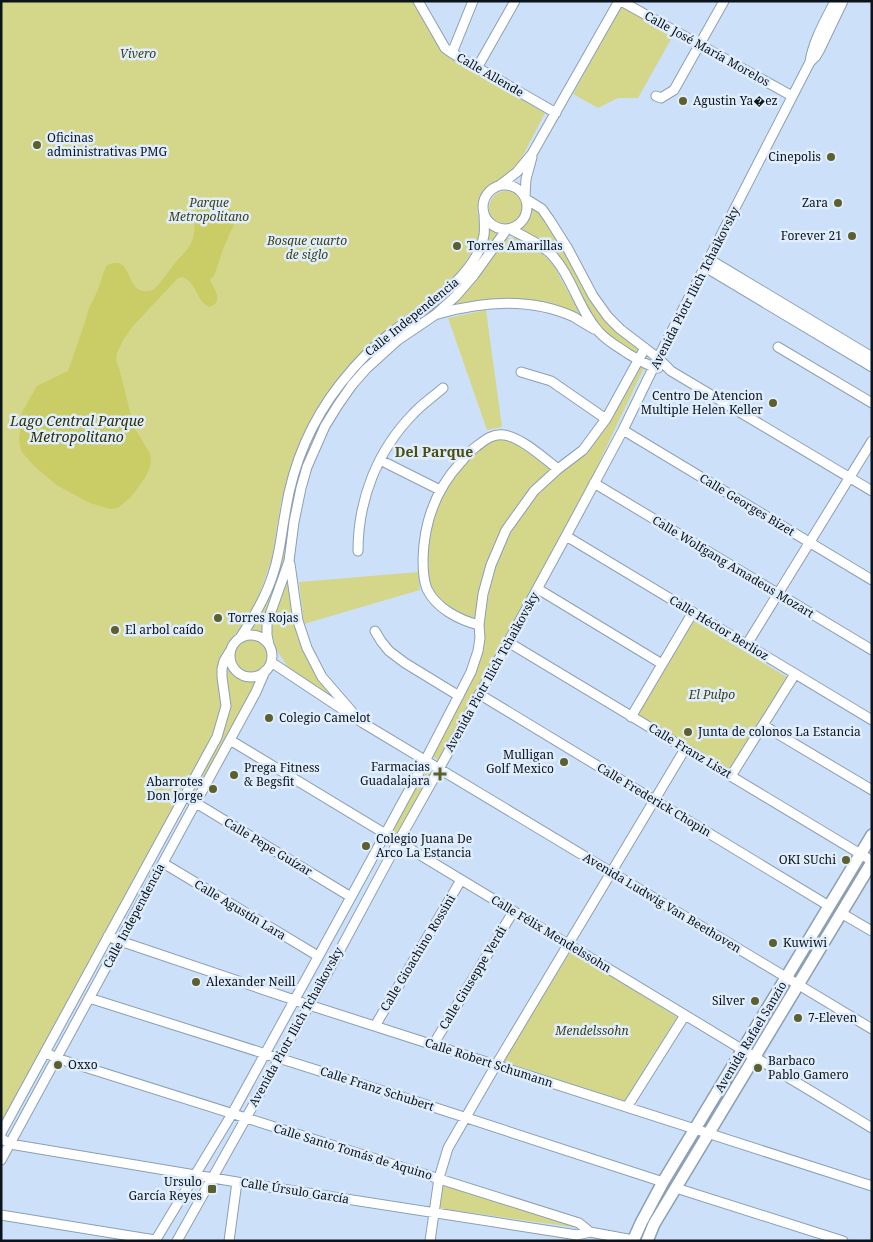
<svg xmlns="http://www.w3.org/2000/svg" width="873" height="1242" viewBox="0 0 873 1242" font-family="'Noto Serif',serif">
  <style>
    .green { fill: #d4d789 }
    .water { fill: #cacc65 }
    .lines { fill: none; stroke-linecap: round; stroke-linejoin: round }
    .minor-casing { stroke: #8b9fb5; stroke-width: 11 }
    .major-casing { stroke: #8b9fb5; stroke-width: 14 }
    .minor { stroke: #fff; stroke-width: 9 }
    .major { stroke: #fff; stroke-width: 11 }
    .poi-dot { fill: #5d5f2c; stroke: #e0edfc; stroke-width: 2 }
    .labels { text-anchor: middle; stroke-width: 5; stroke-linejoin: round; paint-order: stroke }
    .street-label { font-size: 12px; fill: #0b131b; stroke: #e0edfc }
    .park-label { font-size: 12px; font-style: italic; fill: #3e3f14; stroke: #e0edfc }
    .poi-label { font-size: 12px; fill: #0b131b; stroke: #e0edfc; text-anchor: start }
    .water-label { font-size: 14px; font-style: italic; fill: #303003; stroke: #e0edfc }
    .neighbourhood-label { font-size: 14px; font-weight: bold; fill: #4c4d0f; stroke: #e0edfc }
  </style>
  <rect width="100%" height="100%" fill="#cce1f9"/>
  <path class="green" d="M2,1H413L443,52L486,79L545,113L516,169L484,191L480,199L477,211L481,224V233L478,243L461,269L442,289L424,305L394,325L368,346L343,372L323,400L310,423L301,440L290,469L281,502L272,558L263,584L255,606L242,626L229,642L223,654L221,704L217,722L211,737L150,852L1,1124V3Z
    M622,5L674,34L638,98H618L598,108L573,94Z
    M489 208a17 17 0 1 1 34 0a17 17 0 1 1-34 0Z
    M532,204L558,240L592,300L642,348L638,355C622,344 605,335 593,318C578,296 573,267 552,248C542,240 529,235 517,231C527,222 529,217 532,204Z
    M488,225L494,231L500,233L455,295L353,381L351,378L377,349L400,330L452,292Z
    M506,238H516L541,252L554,266L583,319L537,303L453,307C471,284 487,260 506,238Z
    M486,310L502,427L487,430L448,318Z
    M640,366L644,368L585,492L439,761L432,756L464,695L482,651L485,616L491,582L497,560L507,539L521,516L537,495L593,443L612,418Z
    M345,380L350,385L320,431L266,636L257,631L247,632L259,611L289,503L313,428Z
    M501,439L511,441L549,467L550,470C518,500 495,532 484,574C480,587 478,602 475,616L471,619C456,611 436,603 431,585C429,581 429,575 429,570C424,537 435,499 456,472C459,468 463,465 466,461C477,449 485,442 501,439Z
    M418,572L420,590L304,624L299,582Z
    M287,581L297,632L345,707L311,686L287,666L276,649L272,634L271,621Z
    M694,621L787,677L730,770L638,714Z
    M234 656a17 17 0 1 1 34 0a17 17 0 1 1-34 0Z
    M227,664L237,675L249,681L260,677L195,799L189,795L228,712L224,678Z
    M424,768L433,773L398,836L391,831Z
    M571,951L677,1017L624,1102L502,1062Z
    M441,1183L579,1228L438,1208Z"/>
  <path class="water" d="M204,203C220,203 240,205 233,227C231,231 229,234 228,238C222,250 219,263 214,276L210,280C215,290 224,302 209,307C196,301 197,283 183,277L178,278L133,326L123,340L117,353L116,361L119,368L134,427L149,452L151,458L150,467L145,478L131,497L118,508L110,509L90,503L58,486L35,467L21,451L19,439L22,412L37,386L68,371L85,322L89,308L97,292L106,266C130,252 127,286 140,290C144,292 149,291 153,290C162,282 167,273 175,263C182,255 190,248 193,238C197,227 191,208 204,203Z"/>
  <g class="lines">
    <g class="minor-casing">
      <path id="minor" d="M418,1L445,48L452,53L556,113
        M621,1L792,96
        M452,53L473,1
        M810,62L816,56L819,51L843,1
        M477,68L515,1
        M656,96L661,98L674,90L724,1
        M483 207a22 22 0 1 1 44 0a22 22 0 1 1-44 0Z
        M500,185L517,172L532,154L619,1
        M525,196L526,179L532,157
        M526,199L542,209L549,219L568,249L593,296L608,317L620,329L658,358L671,371L872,491
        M510,229C523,236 539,243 550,253C572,275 578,309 599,332C607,341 617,346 627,353C637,359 647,366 658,368
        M709,259L872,357
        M705,267L872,367
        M438,314C483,301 530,297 574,317C580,321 587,325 594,329
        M778,347L872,403
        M521,372L551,381L606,419
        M623,430L872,580
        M380,460L440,490
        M594,483L872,650
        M566,536L872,720
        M358,551C358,500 377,451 413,414C422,404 433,397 443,388
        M290,564L298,621L307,648L322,677L354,714
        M538,589L662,664
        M479,625C459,620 436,608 427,589C423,580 423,569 423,559C424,522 435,490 461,462C466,456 471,450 477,446C485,440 493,433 504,435C521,437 545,459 558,469
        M375,631L381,641L389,651L405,663L459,696
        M230 656a21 21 0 1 1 42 0a21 21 0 1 1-42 0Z
        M240,638C253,618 266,597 273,574C280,554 281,535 285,514C292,467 311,421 341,383C356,364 372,347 392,332C402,324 413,318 423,310C446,293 479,265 484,235C485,228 484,220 484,213
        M508,642L872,861
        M747,644L872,441
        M269,645L267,635V623L289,561L294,522L301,488L307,467L325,426L338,405L352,385L366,369L398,340L435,315L456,296L474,275L507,229
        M271,662L363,723L872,1029
        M479,694L829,906
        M631,717L693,612
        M763,725L872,790
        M230,740L872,1128
        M731,776L795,674
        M191,800L351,897
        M163,863L318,956
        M841,913L872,931
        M108,936L120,941L309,1005L872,1186
        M89,998L427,1105L663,1182
        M375,1026L461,880
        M433,1045L513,912
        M45,1052L56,1058L579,1223L590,1232L633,1240
        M627,1107L685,1015
        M1,1133L217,737L226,706L222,677V669L224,661L230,651
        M1,1138L10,1144L237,1182L577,1235L590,1232
        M1,1160L256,692L265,671
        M676,1188L843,1241
        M1,1215L155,1240
        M155,1241L232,1114L351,897L425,761L471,672L478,651L480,638L479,625L483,594L491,565L506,530L534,491L558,469L583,450L606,419L645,348
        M177,1241L333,963L398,842L439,769L566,536L623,430L658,358L810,62C813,41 825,21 835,1
        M229,1241L237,1182
        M430,1241L439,1178L448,1148L496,1065L685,749"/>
    </g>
    <g class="major-casing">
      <path id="major" d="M633,1241L641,1223L663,1182L872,835
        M647,1241L654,1224L872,862"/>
    </g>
    <use href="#minor" class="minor"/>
    <use href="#major" class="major"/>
  </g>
  <g class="poi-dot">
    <circle cx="683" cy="101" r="5"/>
    <circle cx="37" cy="145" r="5"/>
    <circle cx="831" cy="157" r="5"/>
    <circle cx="838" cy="203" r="5"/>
    <circle cx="852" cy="236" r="5"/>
    <circle cx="457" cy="246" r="5"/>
    <circle cx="773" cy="403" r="5"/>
    <circle cx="218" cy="618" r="5"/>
    <circle cx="115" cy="630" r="5"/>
    <circle cx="269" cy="718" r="5"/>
    <circle cx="688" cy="732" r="5"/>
    <circle cx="564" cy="762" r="5"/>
    <path d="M437.5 766.5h5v5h5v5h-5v5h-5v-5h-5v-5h5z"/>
    <circle cx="234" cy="775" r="5"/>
    <circle cx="213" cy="789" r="5"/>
    <circle cx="366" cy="846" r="5"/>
    <circle cx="846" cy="860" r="5"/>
    <circle cx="773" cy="943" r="5"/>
    <circle cx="196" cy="982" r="5"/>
    <circle cx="755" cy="1001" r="5"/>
    <circle cx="798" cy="1018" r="5"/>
    <circle cx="58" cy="1065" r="5"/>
    <circle cx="758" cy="1068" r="5"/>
    <rect x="207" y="1184" width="10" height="10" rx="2.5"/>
  </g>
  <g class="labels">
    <g class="street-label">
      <text transform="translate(707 49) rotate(29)" y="4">Calle José María Morelos</text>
      <text transform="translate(490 75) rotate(30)" y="4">Calle Allende</text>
      <text transform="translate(695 288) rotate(-63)" y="4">Avenida Piotr Ilich Tchaikovsky</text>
      <text transform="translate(412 317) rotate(-39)" y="4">Calle Independencia</text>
      <text transform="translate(747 505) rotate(31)" y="4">Calle Georges Bizet</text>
      <text transform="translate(733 567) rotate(31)" y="4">Calle Wolfgang Amadeus Mozart</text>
      <text transform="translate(719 628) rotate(31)" y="4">Calle Héctor Berlioz</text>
      <text transform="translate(492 672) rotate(-61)" y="4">Avenida Piotr Ilich Tchaikovsky</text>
      <text transform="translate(690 751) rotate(31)" y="4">Calle Franz Liszt</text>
      <text transform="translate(654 800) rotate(31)" y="4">Calle Frederick Chopin</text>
      <text transform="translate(268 847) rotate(31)" y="4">Calle Pepe Guízar</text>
      <text transform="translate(662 903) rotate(31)" y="4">Avenida Ludwig Van Beethoven</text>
      <text transform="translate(240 910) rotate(31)" y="4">Calle Agustín Lara</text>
      <text transform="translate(134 916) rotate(-62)" y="4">Calle Independencia</text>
      <text transform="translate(551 934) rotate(31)" y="4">Calle Félix Mendelssohn</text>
      <text transform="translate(418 953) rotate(-59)" y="4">Calle Gioachino Rossini</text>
      <text transform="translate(473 978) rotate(-59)" y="4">Calle Giuseppe Verdi</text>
      <text transform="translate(296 1027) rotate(-61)" y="4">Avenida Piotr Ilich Tchaikovsky</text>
      <text transform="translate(751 1037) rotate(-59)" y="4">Avenida Rafael Sanzio</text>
      <text transform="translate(489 1063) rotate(18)" y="4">Calle Robert Schumann</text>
      <text transform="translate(377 1089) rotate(18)" y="4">Calle Franz Schubert</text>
      <text transform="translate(353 1152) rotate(17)" y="4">Calle Santo Tomás de Aquino</text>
      <text transform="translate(295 1191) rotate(9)" y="4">Calle Úrsulo García</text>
    </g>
    <g class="park-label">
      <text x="138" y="58">Vivero</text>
      <text x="209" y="207">Parque<tspan x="209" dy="14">Metropolitano</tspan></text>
      <text x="307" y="245">Bosque cuarto<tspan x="307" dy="14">de siglo</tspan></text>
      <text x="712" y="699">El Pulpo</text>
      <text x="592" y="1035">Mendelssohn</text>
    </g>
    <g class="poi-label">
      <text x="693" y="105">Agustin Ya�ez</text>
      <text x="47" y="142">Oficinas<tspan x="47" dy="14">administrativas PMG</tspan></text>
      <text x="821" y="161" text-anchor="end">Cinepolis</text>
      <text x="828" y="207" text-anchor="end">Zara</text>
      <text x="842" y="240" text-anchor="end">Forever 21</text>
      <text x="467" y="250">Torres Amarillas</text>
      <text x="763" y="400" text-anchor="end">Centro De Atencion<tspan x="763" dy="14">Multiple Helen Keller</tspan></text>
      <text x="228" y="622">Torres Rojas</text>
      <text x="125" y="634">El arbol caído</text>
      <text x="279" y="722">Colegio Camelot</text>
      <text x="698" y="736">Junta de colonos La Estancia</text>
      <text x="554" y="759" text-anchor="end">Mulligan<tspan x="554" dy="14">Golf Mexico</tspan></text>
      <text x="430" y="771" text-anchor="end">Farmacias<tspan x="430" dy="14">Guadalajara</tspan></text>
      <text x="244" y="772">Prega Fitness<tspan x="244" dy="14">&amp; Begsfit</tspan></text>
      <text x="203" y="786" text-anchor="end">Abarrotes<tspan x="203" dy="14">Don Jorge</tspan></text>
      <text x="376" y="843">Colegio Juana De<tspan x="376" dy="14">Arco La Estancia</tspan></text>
      <text x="836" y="864" text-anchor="end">OKI SUchi</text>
      <text x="783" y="947">Kuwiwi</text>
      <text x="206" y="986">Alexander Neill</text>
      <text x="745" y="1005" text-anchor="end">Silver</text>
      <text x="808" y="1022">7-Eleven</text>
      <text x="768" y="1065">Barbaco<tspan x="768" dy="14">Pablo Gamero</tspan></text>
      <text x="68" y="1069">Oxxo</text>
      <text x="202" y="1186" text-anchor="end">Ursulo<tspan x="202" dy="14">García Reyes</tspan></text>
    </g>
    <g class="water-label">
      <text x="77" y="426">Lago Central Parque<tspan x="77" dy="16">Metropolitano</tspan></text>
    </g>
    <g class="neighbourhood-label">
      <text x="434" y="457">Del Parque</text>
    </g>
  </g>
  <rect width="873" height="1242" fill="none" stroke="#0b131b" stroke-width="5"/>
</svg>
